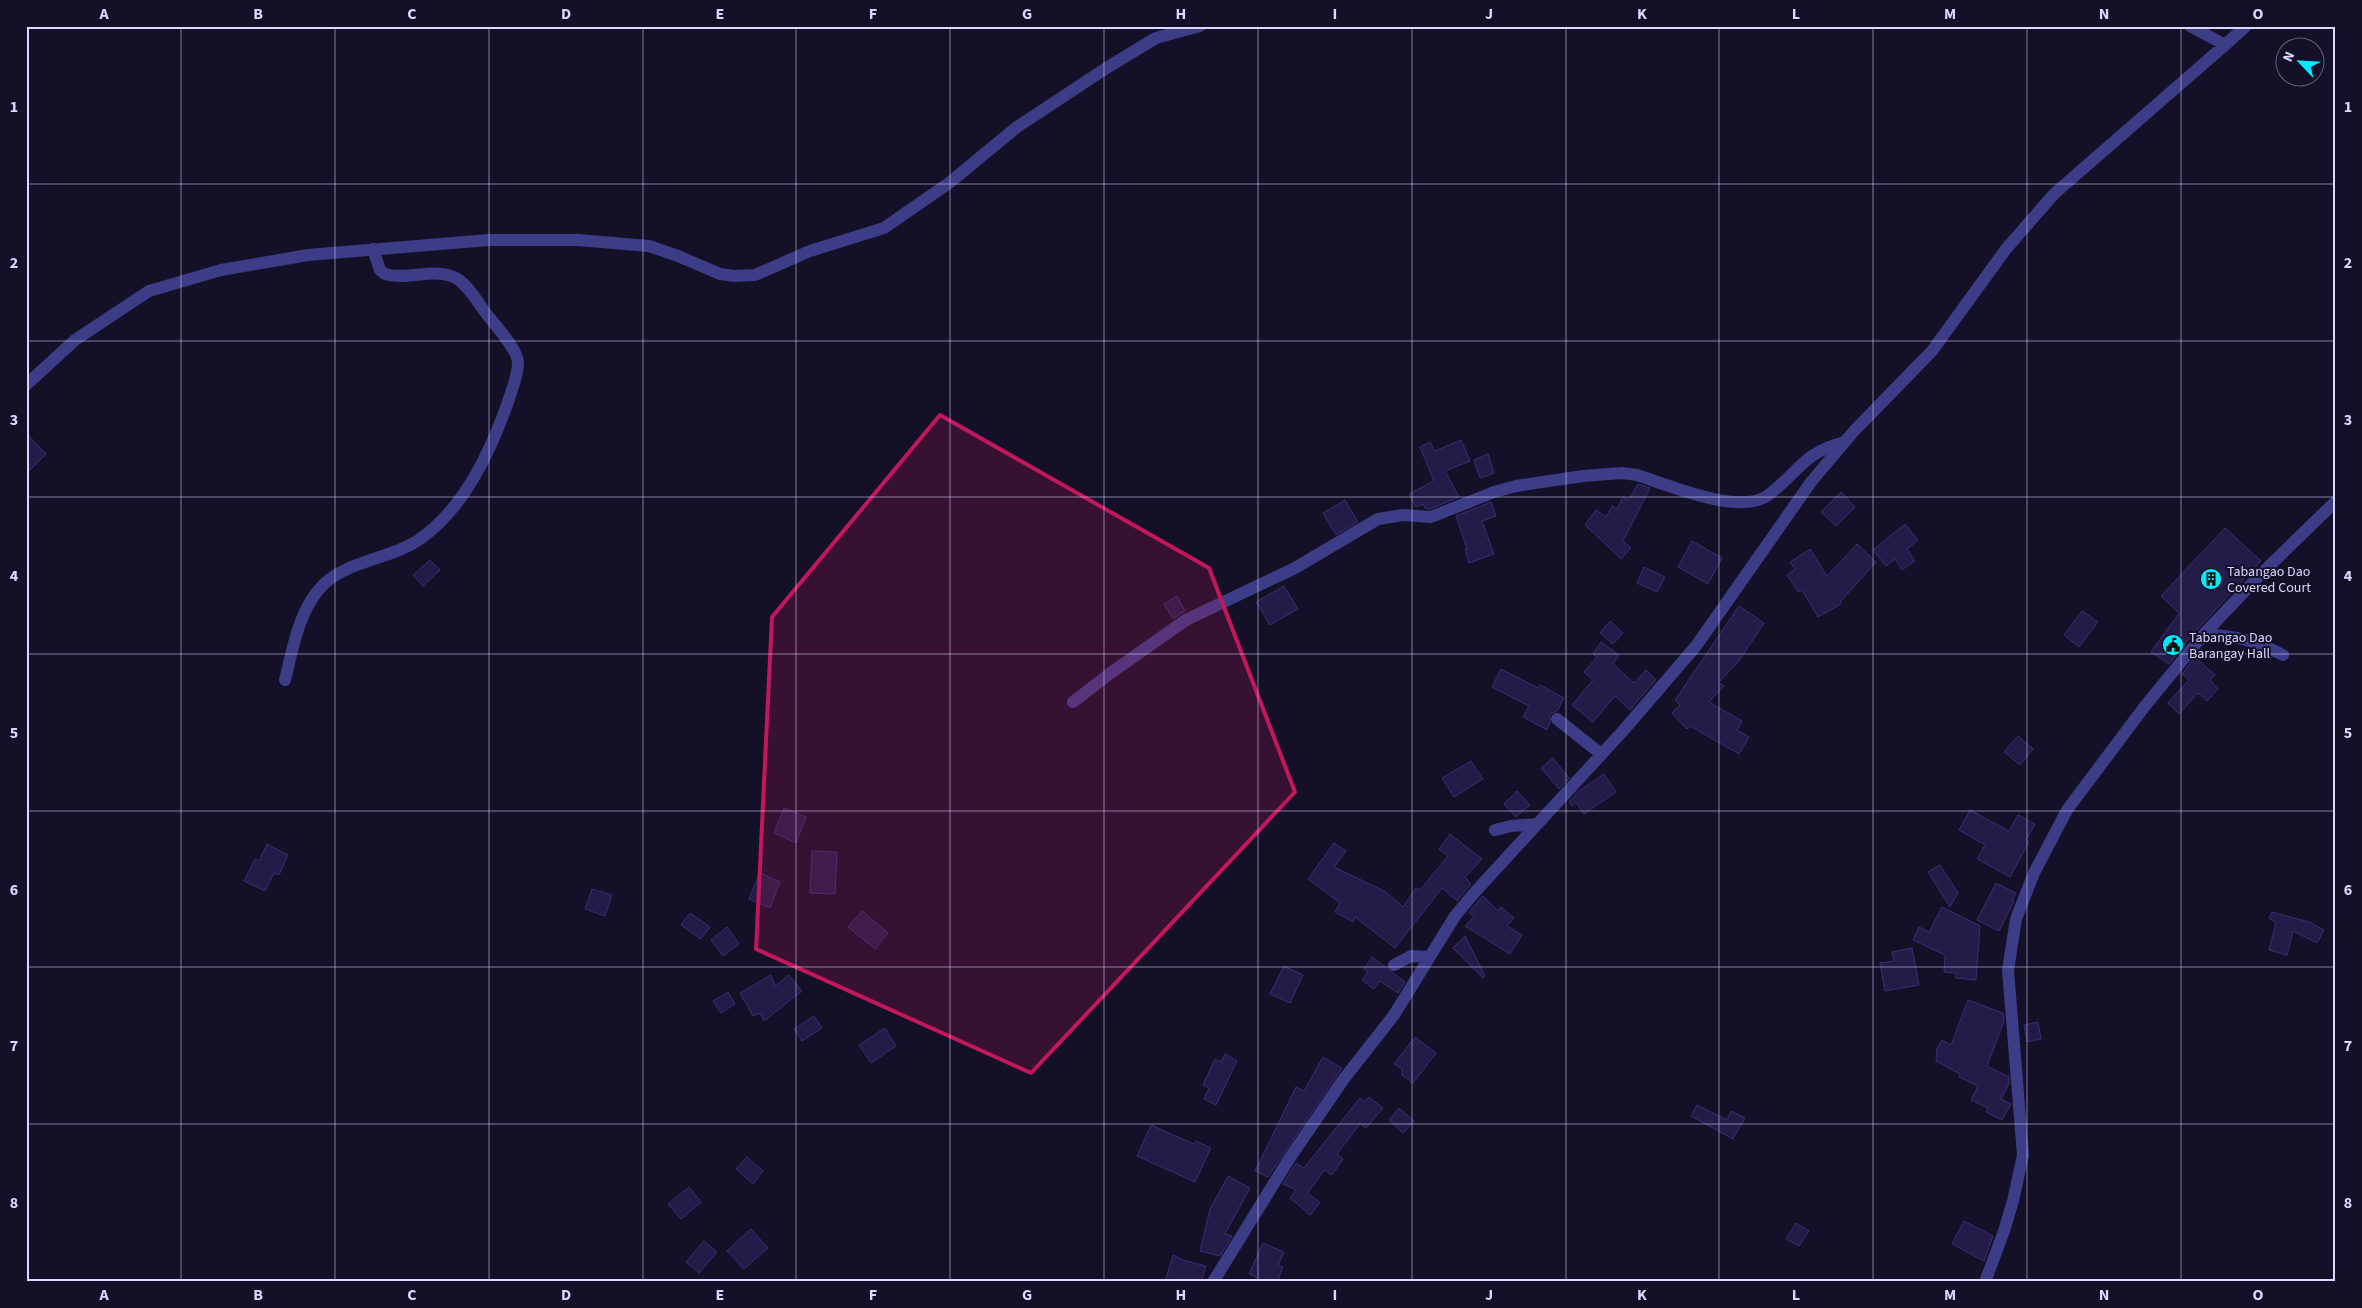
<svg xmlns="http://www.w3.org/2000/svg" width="2362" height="1308" viewBox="0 0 2362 1308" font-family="'Source Sans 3',sans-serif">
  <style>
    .building { fill: #241c48; stroke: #3b2e74 }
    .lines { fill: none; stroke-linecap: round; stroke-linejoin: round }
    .minor { stroke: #3d3c86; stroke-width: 12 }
    .marked { fill: #c2185b; fill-opacity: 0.2; stroke: #c2185b; stroke-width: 4; stroke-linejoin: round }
    .grid { fill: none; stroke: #dbd7ff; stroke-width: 1; stroke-opacity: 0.55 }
    .labels { text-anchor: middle; stroke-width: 4; stroke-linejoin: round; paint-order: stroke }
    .poi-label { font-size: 14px; fill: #dbd7ff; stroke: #141028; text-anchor: start }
    .neatline { fill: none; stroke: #dbd7ff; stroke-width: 2 }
    .grid-label { font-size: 16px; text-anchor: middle; font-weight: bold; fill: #dbd7ff }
  </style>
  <rect width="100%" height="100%" fill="#141028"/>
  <path class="building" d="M26,433L46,454L26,474Z
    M1461,440L1470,461L1445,471L1459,497L1430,509L1425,508L1423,504L1416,507L1409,494L1434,481L1420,447L1430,442L1435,451Z
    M1488,454L1494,473L1480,478L1474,460Z
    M1638,484L1650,488L1623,541L1631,548L1621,559L1585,525L1596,510L1606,517L1612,506L1617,509L1623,497L1629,500Z
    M1841,492L1855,507L1836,526L1821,512Z
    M1345,500L1358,522L1336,535L1323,513Z
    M1491,502L1496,516L1482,521L1494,554L1469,563L1465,549H1467L1456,516Z
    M1905,524L1918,540L1907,549L1915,561L1902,570L1895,559L1886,566L1873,550Z
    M2225,528L2261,561L2192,635L2169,664L2151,652L2179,613L2161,596Z
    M1692,541L1722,558L1708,584L1678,567Z
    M1857,544L1876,562L1840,602L1841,604L1818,617L1802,590L1798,592L1787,575L1795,569L1790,562L1810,549L1827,576Z
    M430,560L440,570L423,586L413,575Z
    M1644,567L1665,577L1657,592L1637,583Z
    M1284,586L1298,609L1270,625L1256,602Z
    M1177,596L1185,611L1173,619L1164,604Z
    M1739,606L1764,623L1739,661L1719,682L1724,686L1709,702L1742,721L1737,730L1749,737L1739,754L1690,726L1687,729L1672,713L1680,705L1675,700Z
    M2082,611L2098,622L2079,647L2064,635Z
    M1610,621L1623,633L1613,644L1600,633Z
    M1601,642L1619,655L1613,664L1634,683L1646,670L1656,680L1630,710L1615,696L1593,722L1572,705L1593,680L1584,672L1597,657L1593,654Z
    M2195,657L2215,675L2210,680L2218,689L2207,701L2198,693L2179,714L2168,703L2189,680L2182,674Z
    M1501,669L1538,688L1540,685L1564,698L1557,711L1550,714V723L1547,730L1523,717L1529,706L1492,687Z
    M2018,736L2033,749L2020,765L2004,752Z
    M1553,758L1569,778L1559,789L1541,768Z
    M1471,761L1483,779L1454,797L1442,778Z
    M1604,774L1616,792L1584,814L1576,802L1572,806L1569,802L1579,791Z
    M1517,791L1530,805L1516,817L1504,804Z
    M784,808L806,817L796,843L774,833Z
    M1970,810L2009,831L2018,815L2035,824L2026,840L2029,842L2010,877L1977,859L1985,845L1959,830Z
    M1450,834L1482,859L1465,877L1471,884L1457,901L1442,888L1395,948L1355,917L1353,922L1335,912L1340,903L1308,879L1334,843L1346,851L1334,867L1386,892L1403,907L1416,888L1420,890L1448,856L1439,849Z
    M267,844L288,855L279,875L274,873L265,891L244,881L255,859L259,861Z
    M812,851L837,852L835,894L810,893Z
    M1940,865L1958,893L1950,907L1928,872Z
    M760,873L780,882L770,908L749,899Z
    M1996,883L2016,893L2012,900L2014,901L1999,931L1977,920Z
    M592,889L612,895L605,916L585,909Z
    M1483,896L1498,911L1501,907L1514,918L1507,926L1522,935L1510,954L1465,926L1474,917L1469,912Z
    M1942,907L1980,926L1976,980L1956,978V973L1944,972L1945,955L1913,940L1919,927L1929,932Z
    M862,911L888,933L875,949L848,927Z
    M2272,912L2309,922L2324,930L2317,943L2293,931L2287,955L2269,950L2276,922L2269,918Z
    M690,913L710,927L701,939L681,925Z
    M727,927L739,944L723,956L711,940Z
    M1465,936L1485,976L1483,978L1453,948Z
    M1912,948L1919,985L1885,991L1880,963L1894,961L1892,952Z
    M1372,957L1405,982L1398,993L1380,981L1374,989L1362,980L1368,972L1364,969Z
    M1284,966L1303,975L1290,1003L1270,994Z
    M771,975L775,986L789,975L802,991L764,1021L760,1013L753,1016L740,993Z
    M728,992L735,1004L721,1013L713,1001Z
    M1968,1000L2003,1013L2004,1021L1987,1066L2009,1077V1084L2001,1099L2011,1104L2002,1120L1986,1112L1988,1108L1971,1100L1978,1086L1959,1077L1960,1074L1936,1061L1937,1048L1942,1040L1951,1045Z
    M814,1016L822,1028L802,1041L794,1029Z
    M2038,1022L2041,1039L2027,1042L2024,1025Z
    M885,1028L896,1046L871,1063L859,1045Z
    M1415,1037L1436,1053L1413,1083L1402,1075V1069L1394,1064Z
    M1225,1054L1237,1061L1216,1105L1204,1099L1209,1088L1203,1085L1215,1059L1221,1062Z
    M1323,1057L1342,1068L1268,1177L1255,1171L1296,1087L1304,1091Z
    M1369,1097L1383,1108L1366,1128L1360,1124L1337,1154L1343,1159L1332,1175L1324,1170L1308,1193L1320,1203L1310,1215L1290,1198L1296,1190L1283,1184L1296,1163L1304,1168L1360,1098L1365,1102Z
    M1697,1105L1727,1120L1731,1111L1745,1118L1733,1139L1691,1116Z
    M1399,1108L1414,1121L1403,1133L1389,1120Z
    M1151,1125L1194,1144L1196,1141L1211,1148L1195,1182L1137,1156Z
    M747,1157L763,1171L753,1184L736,1169Z
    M1228,1176L1250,1188L1225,1234L1232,1236L1220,1256L1200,1251L1210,1209Z
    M689,1187L701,1202L681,1219L668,1204Z
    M1964,1221L1993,1236L1984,1261L1952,1244Z
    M1796,1223L1809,1231L1799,1246L1786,1239Z
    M751,1229L768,1248L744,1269L727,1251Z
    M704,1241L717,1252L699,1273L686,1262Z
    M1263,1243L1284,1252L1278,1265L1283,1267L1277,1282H1256L1258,1278L1249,1274Z
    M1173,1255L1183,1260L1206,1266L1201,1282H1165Z"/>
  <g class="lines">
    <path class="minor" d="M2190,26L2225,45L2246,26
      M26,385L75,340L149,291L221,270L308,255L489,240H578L649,246L678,256L720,274L734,276L755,275L810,251L884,228L949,183L1017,127L1108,67L1156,38L1200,26
      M2204,634C2240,637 2251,639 2283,655
      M285,680C293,648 299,608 324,584C350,560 391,559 420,539C464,508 490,453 508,402C512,389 518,376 518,362C517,348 494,324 485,312C477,301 468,285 456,278C435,267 407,281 385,274L380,270L373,249
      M1073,702L1112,672L1186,620L1295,568L1378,519L1403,515L1431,517L1494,492L1516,486L1583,476L1622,473L1637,475C1668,485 1738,515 1767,496C1799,473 1801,453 1845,442
      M1557,719L1601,754
      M1495,830L1511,826L1537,824
      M1394,965L1411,956L1429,957
      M1213,1282L1289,1159L1343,1080L1394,1015L1455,916L1475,892L1622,732L1696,646L1811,482L1854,431L1932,351L2006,249L2054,194L2225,45
      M1985,1282L2004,1231L2013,1201L2023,1155L2008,970L2016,919L2034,873L2067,810L2145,706L2204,634L2259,576L2336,501"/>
  </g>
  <path class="marked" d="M940,415L1209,568L1295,792L1031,1073L756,949L772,617Z"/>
  <path class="grid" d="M181,26V1282M335,26V1282M489,26V1282M643,26V1282M796,26V1282M950,26V1282M1104,26V1282M1258,26V1282M1412,26V1282M1566,26V1282M1719,26V1282M1873,26V1282M2027,26V1282M2181,26V1282M26,184H2336M26,341H2336M26,497H2336M26,654H2336M26,811H2336M26,967H2336M26,1124H2336"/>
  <defs>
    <g id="building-disc" transform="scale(1.125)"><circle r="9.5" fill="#05e9fd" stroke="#141028"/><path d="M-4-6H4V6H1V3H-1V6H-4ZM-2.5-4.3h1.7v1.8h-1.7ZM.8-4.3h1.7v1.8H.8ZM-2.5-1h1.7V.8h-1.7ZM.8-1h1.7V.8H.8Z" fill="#111"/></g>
    <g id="civic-disc" transform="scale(1.125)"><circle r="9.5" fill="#05e9fd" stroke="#141028"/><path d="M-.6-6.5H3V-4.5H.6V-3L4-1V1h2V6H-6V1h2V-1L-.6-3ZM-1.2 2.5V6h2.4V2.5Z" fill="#111"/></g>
  </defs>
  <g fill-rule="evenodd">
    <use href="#building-disc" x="2211" y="579"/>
    <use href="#civic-disc" x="2173" y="645"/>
  </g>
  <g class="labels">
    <g class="poi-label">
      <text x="2227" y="576">Tabangao Dao<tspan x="2227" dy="16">Covered Court</tspan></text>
      <text x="2189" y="642">Tabangao Dao<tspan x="2189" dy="16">Barangay Hall</tspan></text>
    </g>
  </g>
  <rect width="2362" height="1308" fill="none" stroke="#141028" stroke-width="55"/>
  <g transform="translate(2300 62) rotate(295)"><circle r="24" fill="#141028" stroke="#64607e"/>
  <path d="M0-4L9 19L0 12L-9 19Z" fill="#05e9fd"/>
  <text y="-8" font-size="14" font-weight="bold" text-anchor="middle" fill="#dbd7ff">N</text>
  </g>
  <rect x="28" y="28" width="2306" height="1252" class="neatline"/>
  <g class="grid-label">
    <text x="104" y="19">A</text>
    <text x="258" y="19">B</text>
    <text x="412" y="19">C</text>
    <text x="566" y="19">D</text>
    <text x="720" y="19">E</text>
    <text x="873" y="19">F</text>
    <text x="1027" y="19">G</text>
    <text x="1181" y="19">H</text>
    <text x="1335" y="19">I</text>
    <text x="1489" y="19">J</text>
    <text x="1642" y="19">K</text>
    <text x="1796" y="19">L</text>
    <text x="1950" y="19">M</text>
    <text x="2104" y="19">N</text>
    <text x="2258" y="19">O</text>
    <text x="14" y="112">1</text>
    <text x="2348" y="112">1</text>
    <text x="14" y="268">2</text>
    <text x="2348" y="268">2</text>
    <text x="14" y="425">3</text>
    <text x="2348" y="425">3</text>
    <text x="14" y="581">4</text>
    <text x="2348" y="581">4</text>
    <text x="14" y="738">5</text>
    <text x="2348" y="738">5</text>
    <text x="14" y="895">6</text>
    <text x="2348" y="895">6</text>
    <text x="14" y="1051">7</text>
    <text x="2348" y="1051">7</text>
    <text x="14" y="1208">8</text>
    <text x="2348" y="1208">8</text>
    <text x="104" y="1300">A</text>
    <text x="258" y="1300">B</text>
    <text x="412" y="1300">C</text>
    <text x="566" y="1300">D</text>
    <text x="720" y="1300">E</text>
    <text x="873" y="1300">F</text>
    <text x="1027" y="1300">G</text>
    <text x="1181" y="1300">H</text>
    <text x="1335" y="1300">I</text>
    <text x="1489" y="1300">J</text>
    <text x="1642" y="1300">K</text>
    <text x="1796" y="1300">L</text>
    <text x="1950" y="1300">M</text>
    <text x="2104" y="1300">N</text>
    <text x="2258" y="1300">O</text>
  </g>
</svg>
